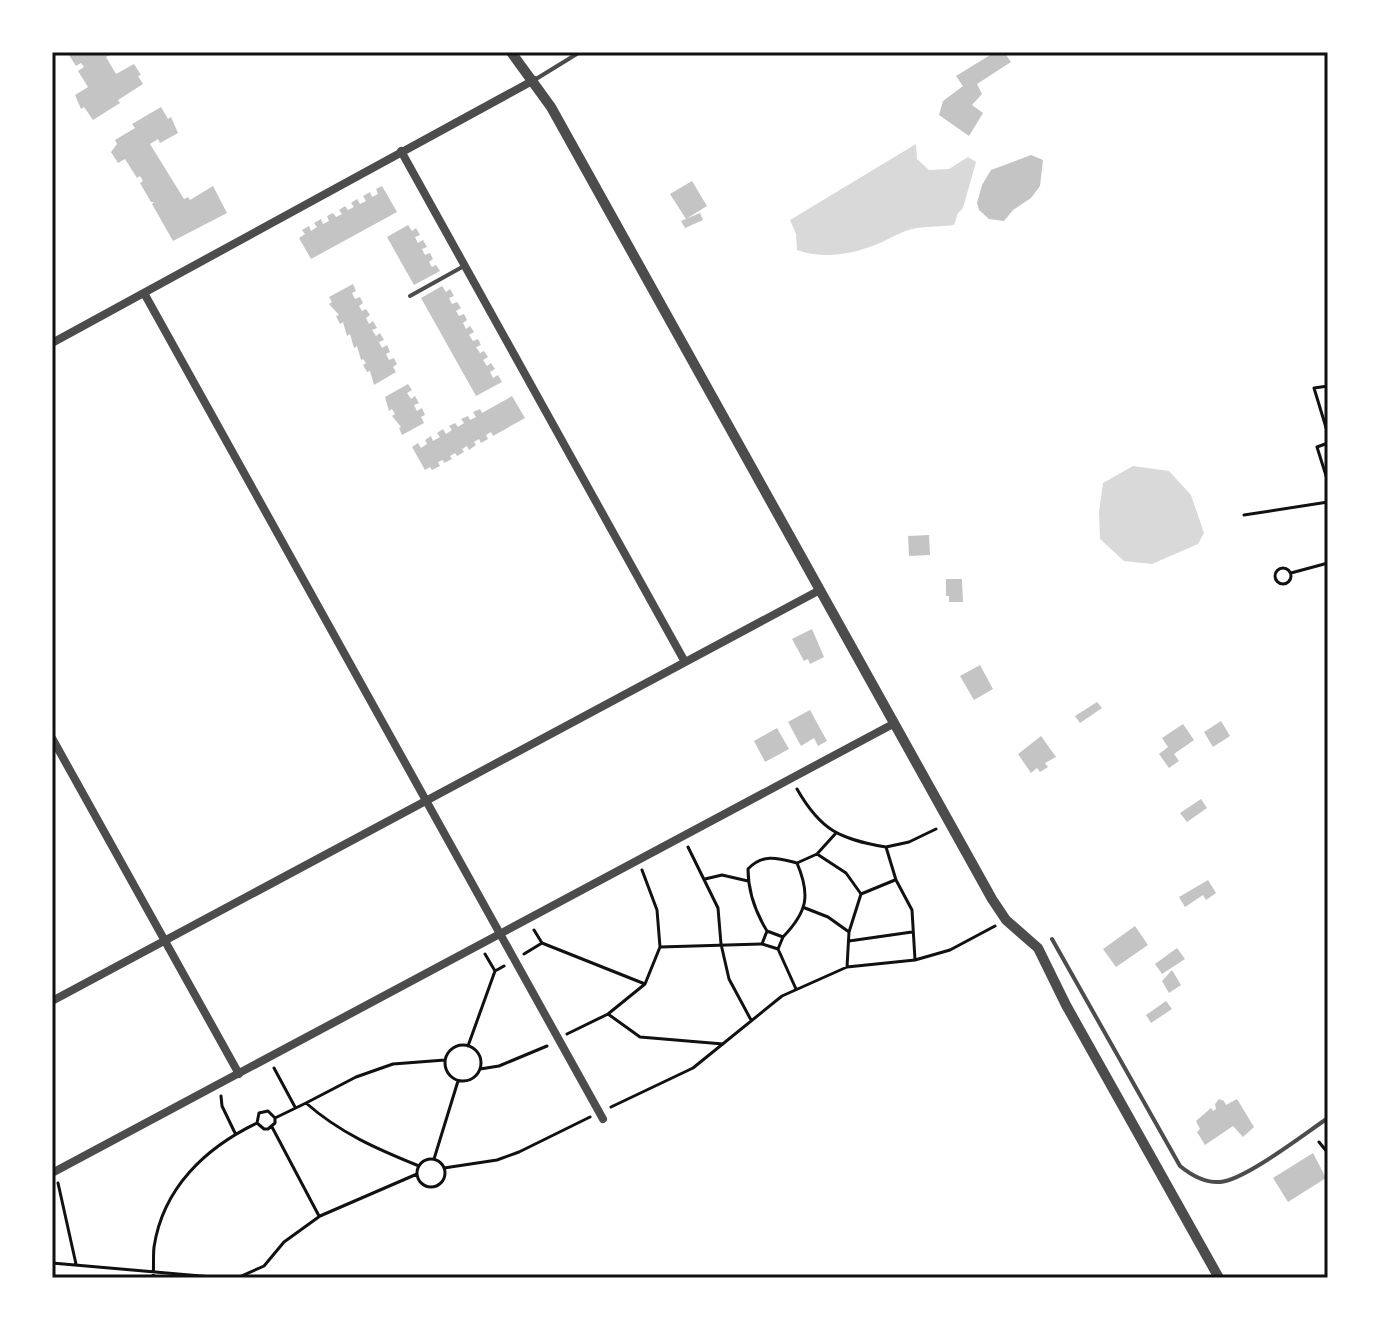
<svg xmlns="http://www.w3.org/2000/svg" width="1380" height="1330" viewBox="0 0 1380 1330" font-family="Helvetica,sans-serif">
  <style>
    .water { fill: #d9d9d9 }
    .building { fill: #c4c4c4 }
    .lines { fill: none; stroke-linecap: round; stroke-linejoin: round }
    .path { stroke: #111; stroke-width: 3 }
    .service { stroke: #4c4c4c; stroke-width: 4 }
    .minor { stroke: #4c4c4c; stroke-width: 8 }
    .tertiary { stroke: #4c4c4c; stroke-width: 10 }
    .neatline { fill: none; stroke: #111; stroke-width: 3 }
  </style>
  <rect width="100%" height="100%" fill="#fff"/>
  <path class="water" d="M916,144L917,159L929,170L949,169L968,157L976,162L963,208L958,213L954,225C942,227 929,226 917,228C904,230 893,237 882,242C856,254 824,260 797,250L796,234L790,220Z
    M1133,466L1169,471L1191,495L1204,533L1198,544L1152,564L1124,561L1100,539L1099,512L1103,483Z"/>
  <path class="building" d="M67,52H108L110,55L106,57L116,74L134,64L141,75L138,76L143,84L118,100L120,103L93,120L84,107L81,109L75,95L88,87L78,71L84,67L81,63L76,66Z
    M995,52H1004L1011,62L977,84L982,94L972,105L983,113L969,136L939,115L943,101L963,86L956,76Z
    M161,107L168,119L171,117L178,133L160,143L158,139L150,144L184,199L188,197L190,200L213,186L227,213L173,241L152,204L154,202H151L140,183L143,181L140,176L137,178L125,159L118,163L111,152L117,144L115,140L135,128L132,124Z
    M1031,155L1043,160L1040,186L1031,198L1013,210L1004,221L989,219L979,210L977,203L982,185L991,170Z
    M692,181L707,206L686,219L670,194Z
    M382,186L397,212L311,259L299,238L305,234L302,230L309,226L311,231L317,227L314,223L321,219L323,224L329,221L327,216L333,213L336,217L342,214L339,210L345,206L348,210L354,207L351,203L357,199L360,204L366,201L363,196L370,192L372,197L378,194L376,189Z
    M700,213L703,220L685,228L681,221Z
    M408,225L412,231L416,228L420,235L415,237L418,243L423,240L427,247L422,249L425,255L430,253L433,259L429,262L432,267L436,265L440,271L414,285L387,237Z
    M353,284L356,291L352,293L355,299L360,297L363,303L359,306L362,311L366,309L370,315L366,318L369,324L373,321L377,328L372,330L376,336L380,333L384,340L379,342L382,348L387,345L390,352L386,354L389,360L394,358L397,364L393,367L396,372L374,385L370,371L367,372L363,365L366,363L363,359L361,360L357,346L354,348L350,334L347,336L343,322L340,324L336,316L339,315L329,304L332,302L329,297Z
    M442,286L446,292L450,289L454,296L449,298L452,304L457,302L461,308L456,311L459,316L464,314L467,320L463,323L466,329L470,326L474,332L469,335L473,341L478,339L481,345L476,347L480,353L484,351L488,357L483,360L487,366L491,363L495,369L490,372L493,378L498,375L502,382L476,396L421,298Z
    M408,384L412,390L407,393L411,399L415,396L419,403L414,405L417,411L422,408L425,415L421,417L424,423L402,435L399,428L401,427L392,416L395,414L392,409L389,411L385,397Z
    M512,396L525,418L493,436L491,432L486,435L488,439L481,443L479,439L474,442L476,445L469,450L467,446L462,449L464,452L457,456L455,453L450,456L452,459L444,463L443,460L438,462L440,466L432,470L430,467L425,470L412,447L418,443L421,448L427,444L425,440L431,436L433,441L440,437L437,433L443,429L446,434L452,430L449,426L455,423L458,427L464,423L461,419L468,416L470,420L476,417L473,412L480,409L482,413Z
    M929,535L930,555L909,556L908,536Z
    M946,579H962L963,602H949V596H946Z
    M812,629L824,657L810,664L808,659L804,661L792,639Z
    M980,665L993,689L974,700L960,676Z
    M1097,702L1102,708L1080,723L1075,716Z
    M810,710L827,741L818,746L814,738L801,746L788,722Z
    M1221,721L1230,736L1213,747L1204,732Z
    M1183,724L1194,740L1174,754L1179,761L1169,768L1159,754L1168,747L1162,738Z
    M777,728L789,749L765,762L754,741Z
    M1041,736L1056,757L1045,763L1048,767L1040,772L1037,768L1031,773L1018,754Z
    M1201,799L1207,808L1187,822L1180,813Z
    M1208,880L1216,893L1206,900L1203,895L1185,907L1179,897Z
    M1135,926L1148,945L1116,967L1103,949Z
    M1177,948L1185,959L1162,974L1155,964Z
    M1172,970L1181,985L1169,993L1162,981Z
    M1166,1001L1172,1009L1151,1023L1146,1015Z
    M1219,1099L1224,1101L1226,1105L1237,1099L1254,1127L1243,1137L1233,1126L1205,1145L1197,1132L1200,1129L1196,1121L1211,1108L1213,1111L1216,1109L1215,1104Z
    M1313,1153L1326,1178L1288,1202L1273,1178Z"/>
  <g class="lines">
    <path class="path" d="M1328,386L1314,388L1328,434
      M1328,443L1317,447L1328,482
      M1244,515L1328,502
      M1275 576a8 8 0 1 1 16 0a8 8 0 1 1-16 0Z
      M1291,573L1328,563
      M797,789C821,831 840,839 886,847
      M688,847L718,908L721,944L729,979L751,1020
      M817,854L846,873L861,894L849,932
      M797,863L817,854L836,833
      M642,870L657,910L660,947L645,984
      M705,879L722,875L748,881
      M861,894L895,880
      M805,908L828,917L849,932L847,967
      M767,931C756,913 748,891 748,869C763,853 778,858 797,863C811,896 807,912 783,937
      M849,941L912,932
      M542,943L645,984L608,1014L567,1034
      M660,947L761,944
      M778,949L762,944L767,931L783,937L778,949L796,989
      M485,954L495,971
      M524,954L542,943L534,930
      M915,960L912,910L896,880L886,847L909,842L936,829
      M608,1014L640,1037L723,1044
      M445 1063a18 18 0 1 1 36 0a18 18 0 1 1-36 0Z
      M468,1046L495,971L504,966
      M274,1068L295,1107
      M480,1069L499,1066L547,1046
      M221,1096L222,1106L235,1133
      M306,1103L356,1077L393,1064L445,1060
      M611,1107L693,1068L782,996L847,967L915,960L950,950L995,926
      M275,1118L306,1103C340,1133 377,1149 419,1166
      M272,1127L319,1216
      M1319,1142L1328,1153
      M417 1173a14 14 0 1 1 28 0a14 14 0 1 1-28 0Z
      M434,1159L458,1081
      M444,1168L497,1160L519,1152L590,1117
      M58,1183L76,1264
      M52,1263L224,1278
      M153,1278C154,1268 153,1257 154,1247C163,1188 205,1148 257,1123L259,1113L268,1111L275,1118V1123L268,1129H264L257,1123
      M237,1278L264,1266L284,1242L320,1216L417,1174"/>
    <path class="service" d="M536,79L580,52
      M410,296L464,266
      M1052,939L1180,1166C1191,1175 1205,1183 1220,1182C1245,1180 1304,1134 1328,1118"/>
    <path class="minor" d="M401,151L685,662
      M144,293L603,1119
      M52,343L534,80
      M52,738L239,1074
      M52,1001L818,591
      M52,1173L893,724"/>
    <path class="tertiary" d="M511,52L551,107L992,899L1006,920L1038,948L1066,1005L1219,1278"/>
  </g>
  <rect width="1380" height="1330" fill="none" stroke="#ffffff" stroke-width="108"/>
  <rect x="54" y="54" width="1272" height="1222" class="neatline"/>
</svg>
